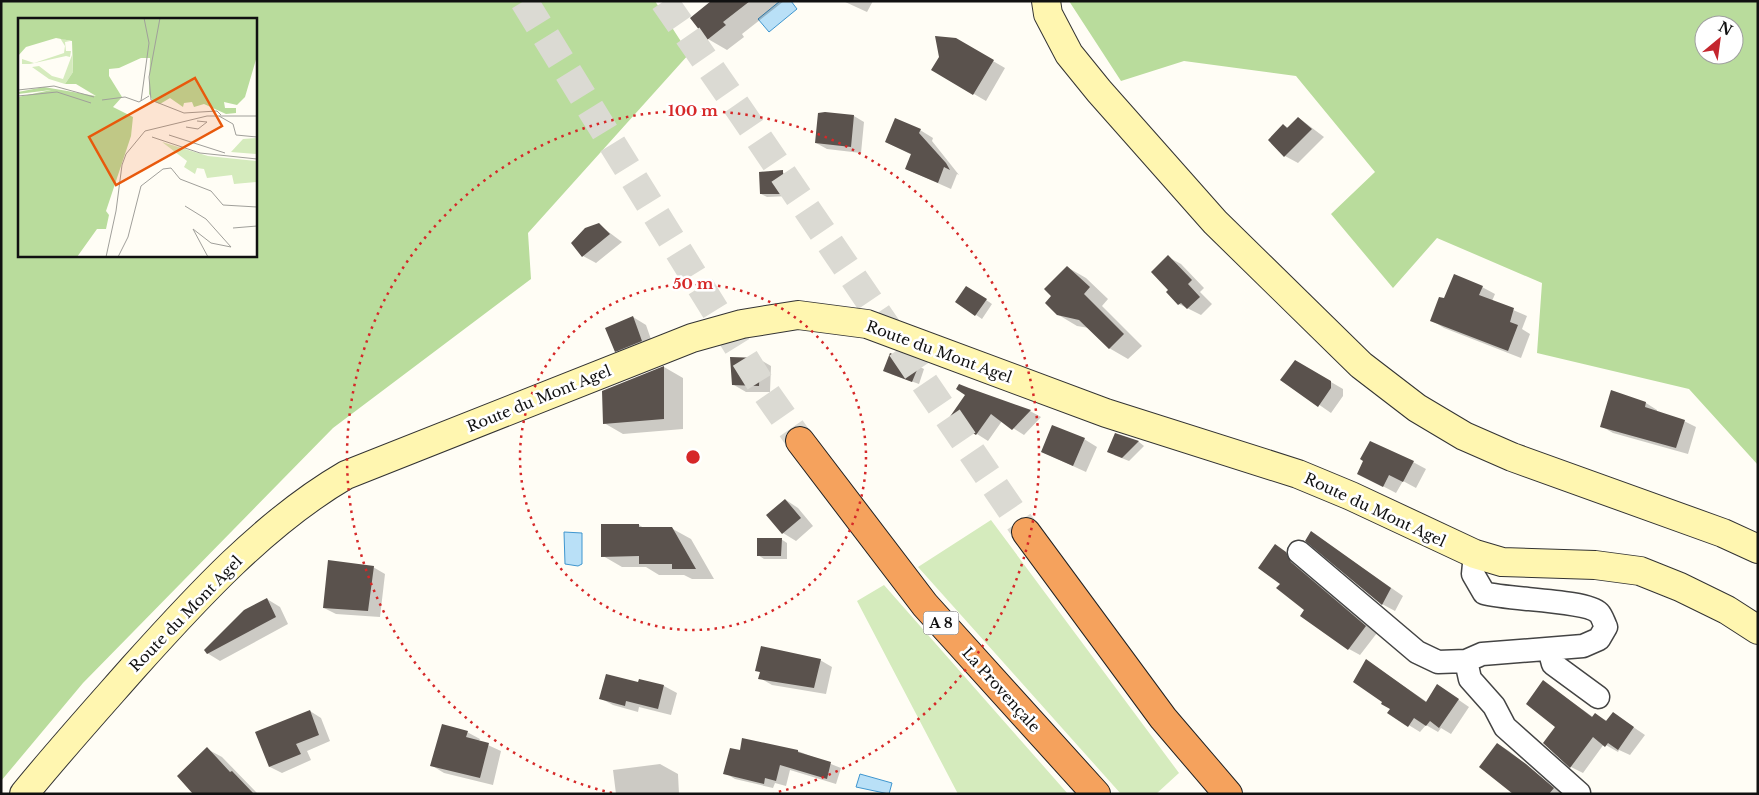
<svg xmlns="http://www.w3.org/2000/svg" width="1759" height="795" viewBox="0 0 1759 795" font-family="'Libre Baskerville',serif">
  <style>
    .green { fill: #d5ebbd }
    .forest { fill: #b9dc9c; fill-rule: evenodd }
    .water { fill: #b9e0f7; stroke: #3f96cf }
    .shadow { fill: #0003 }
    .building { fill: #5a524d }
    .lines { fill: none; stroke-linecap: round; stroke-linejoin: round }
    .highway-tunnel { stroke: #dbdad3; stroke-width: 28; stroke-dasharray: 28 14; stroke-linecap: butt }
    .street-casing { stroke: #444; stroke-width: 25 }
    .secondary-casing { stroke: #333; stroke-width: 30 }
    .highway-casing { stroke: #222; stroke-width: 30 }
    .street { stroke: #fff; stroke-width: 22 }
    .secondary { stroke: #fff6b0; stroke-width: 28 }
    .highway { stroke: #f5a25d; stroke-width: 28 }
    .ring { fill: none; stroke: #d62828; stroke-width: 2.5; stroke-dasharray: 2.5 5 }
    .labels { text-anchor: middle; stroke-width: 5; stroke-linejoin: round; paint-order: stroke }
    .shield { fill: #fff; stroke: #585858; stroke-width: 1 }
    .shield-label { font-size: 14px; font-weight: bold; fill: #111 }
    .street-label { font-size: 15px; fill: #111; stroke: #fff }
    .inset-road { fill: none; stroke: #a09f9a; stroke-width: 1 }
    .view { fill: #e8590c; fill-opacity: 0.15; stroke: #e8590c; stroke-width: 2.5 }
    .inset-edge { fill: none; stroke: #111; stroke-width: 2.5 }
    .centre { fill: #d62828; stroke: #fff; stroke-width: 2.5 }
    .ring-label { font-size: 15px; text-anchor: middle; font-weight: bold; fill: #d62828; stroke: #fff; stroke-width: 5; stroke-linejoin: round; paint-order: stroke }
  </style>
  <rect width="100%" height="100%" fill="#fffdf5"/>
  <path class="green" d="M991,520L1179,773L1156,794H1121L918,567Z
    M884,585L1068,794H958L857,601Z"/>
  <path class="forest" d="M1,1H655L689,54L528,233L531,279L333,428L83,683L1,781ZM19,19H255V255H19Z
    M1069,1H1758V465L1689,389L1537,353L1542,283L1437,238L1393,288L1331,214L1375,172L1296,76L1184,61L1121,81ZM1704,25H1734V55H1704Z"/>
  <path class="water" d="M780,1H791L797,9L769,32L758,19Z
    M564,532L582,533V564L578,566L565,564Z
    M860,774L892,783L889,794L856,787Z"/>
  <path class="shadow" d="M713,1H784L742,34L744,37L727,50L708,39L691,18Z
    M843,1H873L867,12Z
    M955,39L1005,68L986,101L933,70Z
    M854,116L864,122L861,153L827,149L816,143Z
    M1299,118L1324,137L1298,163L1285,156L1283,125L1289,128Z
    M920,130L933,138L932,141L959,175L957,174L951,189L906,169L912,155L886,142Z
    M782,172L788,175L789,196L767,197L761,194Z
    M598,224L622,242L596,263L583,256Z
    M1168,257L1181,264L1204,288L1200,292L1212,304L1201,315L1179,304L1170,290Z
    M1067,267L1086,278L1108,299L1102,306L1142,346L1128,359L1109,348L1089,328L1077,326L1057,314Z
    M1482,287L1495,294L1492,301L1527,316L1522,329L1530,334L1521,358L1444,328L1431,320L1445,300Z
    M973,291L992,304L982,319L957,302Z
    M633,317L646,325L654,348L629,358L616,351Z
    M759,359L771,366L770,392H746L734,385Z
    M1295,361L1343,389V396L1331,413L1282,379Z
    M918,366L924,369L919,384L891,374Z
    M664,367L683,378V429L623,434L604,423L603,391Z
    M959,386L1030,411L1041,417L1024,435L1002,421L988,441L977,434L966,395Z
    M1612,392L1646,403L1657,410V412L1684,421L1696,427L1688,454L1613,433L1601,426Z
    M1116,435L1139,442L1144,446L1129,461L1114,455Z
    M1084,439L1097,447L1086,472L1042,452Z
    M1364,461L1413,462L1426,469L1416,488L1403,481L1396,493L1371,480Z
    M786,500L798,508L813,526L796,541L783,533Z
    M602,525H639L644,528H671L691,539L714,579H692L684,575H659L646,567H622L603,556Z
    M1312,533L1403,596L1395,611L1382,604Z
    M781,539L787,543V559H764L758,555Z
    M1276,546L1298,560L1302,570L1377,633L1360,655L1349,649L1305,610L1281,583Z
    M373,567L385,574L380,617L336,614L324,608Z
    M267,599L280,607L288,624L220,661L207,653Z
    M820,660L832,667L826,694L772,685L760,678L761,673L757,670Z
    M1367,661L1427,702L1437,685L1469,707L1451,734L1441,728L1438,732L1426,725L1420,732L1389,713L1392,708Z
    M640,680L664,686L677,693L671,715L639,707L638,712L613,705L600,698L639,684Z
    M1544,682L1593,717L1595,714L1607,721L1614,714L1645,735L1630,755L1619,750L1618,752L1604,744L1583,773L1571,767L1545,743L1557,727Z
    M310,711L321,718L330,741L307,751L311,760L282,773L270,767L256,733Z
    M467,732L480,739L479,741L501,751L493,785L444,773L431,765Z
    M1498,744L1509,751L1562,794H1515Z
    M207,749L222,757L258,794H195Z
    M741,751H798L841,768L836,784L790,770L786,786L775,783L773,788L735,779L725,773Z
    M660,764L678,774L679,794H616L613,770Z"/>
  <path class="building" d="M711,1H750L723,22L726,25L707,40L690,18Z
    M935,36L956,38L994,60L973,95L931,70L939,57Z
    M825,112L854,115L851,147L815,143L818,113Z
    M1298,117L1312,129L1284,157L1268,140L1283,124L1287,128Z
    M895,118L921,129L919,133L946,163L950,170L944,167L938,183L905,169L911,154L885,142Z
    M783,170V194H760L759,172Z
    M599,223L610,234L582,257L571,243L585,228Z
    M1168,255L1192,280L1188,284L1200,297L1187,309L1181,303L1178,305L1166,292L1168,290L1151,272Z
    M1067,266L1090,287L1084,294L1124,334L1109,349L1079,320L1057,315L1045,303L1051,296L1044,289Z
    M1454,274L1483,286L1479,295L1514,308L1510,322L1518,325L1508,351L1430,321L1439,297L1444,298Z
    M966,286L987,299L975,316L955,302Z
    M633,316L642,341L615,352L605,328Z
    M890,353L919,365L912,382L883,371Z
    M730,357L760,358L759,386L732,385Z
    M1295,360L1331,381V388L1318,407L1280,380Z
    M664,366V419L603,424L602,391Z
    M959,384L969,388L1031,410L1012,430L991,414L976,435L949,418L965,395L956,389Z
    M1611,390L1646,402L1645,407L1685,420L1676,448L1600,427Z
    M1052,425L1085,438L1073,466L1041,452Z
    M1115,433L1139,441L1122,458L1107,452Z
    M1370,441L1414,461L1403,482L1389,475L1383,487L1357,474L1363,461L1360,459Z
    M785,499L801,518L782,534L766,515Z
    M601,524H639V527H672L696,569H672V564H639V556L601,557Z
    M1311,531L1391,588L1382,605L1305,541Z
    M757,538H782L781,556H757Z
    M1275,544L1286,552L1291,562L1366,626L1348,650L1300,616L1304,610L1276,588L1280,584L1258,568Z
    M328,560L374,566L368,611L323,608Z
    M267,598L276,617L207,654L204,650L244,610Z
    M761,646L821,659L814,688L758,679L760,672L755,671Z
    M1366,659L1426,702L1437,684L1459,699L1439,728L1430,721L1426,726L1414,718L1408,727L1387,713L1390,709L1381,704L1382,702L1353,682Z
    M606,674L638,682L639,679L664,685L658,709L626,701L625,706L599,699Z
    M1543,680L1592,717L1595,713L1606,721L1613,712L1634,727L1618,750L1608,743L1605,747L1593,737L1570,768L1543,743L1555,727L1526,704Z
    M310,710L319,735L296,744L301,754L269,767L255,732Z
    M442,724L468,731L466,737L489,743L480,778L430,766Z
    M742,738L798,750V752L831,762L827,779L780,765L776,781L765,778L764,784L723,774L730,748L740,750Z
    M1497,743L1526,764L1554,788L1549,794H1513L1479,767Z
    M207,747L230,772L232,771L254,794H193L177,776Z"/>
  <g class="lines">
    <path class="highway-tunnel" d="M524,1L765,391L800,441
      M664,1L743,115L1026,532"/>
    <g class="street-casing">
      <path id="street" d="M1299,552L1417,652L1438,662L1466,661L1482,654L1583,646L1599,639L1606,627C1604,623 1602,616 1599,613C1586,600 1508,600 1484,593L1473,574L1475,554
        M1549,649L1553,664L1598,697
        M1466,661L1470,679L1494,706L1505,727L1579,793"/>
    </g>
    <g class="secondary-casing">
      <path id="secondary" d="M1046,1L1048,14L1069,54L1099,91L1215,222L1361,365L1417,408L1464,436L1512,457L1723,533L1758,549
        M24,794C59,751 96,710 133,668C195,599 265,522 346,475L692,338L742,324L798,315L867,324L1106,413L1298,474L1351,496L1475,554L1502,562L1595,565L1640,571L1680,587L1727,610L1758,630"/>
    </g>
    <g class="highway-casing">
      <path id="highway" d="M800,441L925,605L1096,794
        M1026,532L1163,718L1228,794"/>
    </g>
    <use href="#street" class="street"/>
    <use href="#secondary" class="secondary"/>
    <use href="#highway" class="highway"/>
  </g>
  <g class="ring">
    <circle cx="693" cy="457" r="173"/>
    <path d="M612 793A346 346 0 1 1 774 793"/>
  </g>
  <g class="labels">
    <rect class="shield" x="923.5" y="611.5" width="35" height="23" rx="4"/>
    <g class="shield-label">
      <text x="941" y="628">A 8</text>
    </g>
    <g class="street-label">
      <text transform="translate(939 352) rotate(20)" y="5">Route du Mont Agel</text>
      <text transform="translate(539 399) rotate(-22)" y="5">Route du Mont Agel</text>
      <text transform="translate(1375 510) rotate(25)" y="5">Route du Mont Agel</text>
      <text transform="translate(186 614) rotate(-46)" y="5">Route du Mont Agel</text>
      <text transform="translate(1001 690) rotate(48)" y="5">La Provençale</text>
    </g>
  </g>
  <g transform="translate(18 18)">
    <rect width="239" height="239" fill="#fffdf5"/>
    <path d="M42,20L52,23L47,24L48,33H53L52,39L48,38L12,46H4V41L16,45L46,35L47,28ZM54,37L55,54L47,66L31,61L14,49L21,48L34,58L45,61ZM239,120V136L213,134L225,121ZM144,124L190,138L239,143V164L216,166L214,157L189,160L186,151L179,150L177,156L166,149L169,143Z" fill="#d5ebbd"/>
    <path d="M0,0H239V38L227,79L219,87L206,84L207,90H218V95L208,96L186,86L176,89L174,84L166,85L165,89L152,80L142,86L135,83L131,76L132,40H123L101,50L91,51V58L104,79L95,89L115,99L113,118L88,193L91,197L88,211H79L59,239H0V79L33,72L0,76V74L26,69L78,78L58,66H47L55,54L54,23L38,20L8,29L0,38Z" fill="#b9dc9c"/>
    <path class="inset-road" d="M142,0L131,59L133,82L166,95L199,93L203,97M0,72L36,68L76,79M0,78L39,74L73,85M84,82L107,79L121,84L131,78M123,83L131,25L126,0M201,98L215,106L218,117L239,119M168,109L180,111L189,104L179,103M151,117L207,135M134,119L182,135L239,141M167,188L188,201L213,229M215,210L239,208M88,239L98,193L104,147L108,136L127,113L189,98H239M100,239L110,219L123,168L145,151L153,150L162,161L193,173L205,187L239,189M190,239L175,211L193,225L213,229"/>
    <path class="view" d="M177,60L204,108L98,167L71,119Z"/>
    <rect width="239" height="239" class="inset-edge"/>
  </g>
  <circle cx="693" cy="457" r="8" class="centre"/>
  <g class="ring-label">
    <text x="693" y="116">100 m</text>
    <text x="693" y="289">50 m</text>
  </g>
  <rect width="1759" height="795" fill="none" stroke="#111111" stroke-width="5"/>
  <g transform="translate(1719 40) rotate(29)"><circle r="24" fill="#ffffff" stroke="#a0a0a0"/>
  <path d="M0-4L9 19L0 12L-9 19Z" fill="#c4262e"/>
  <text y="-8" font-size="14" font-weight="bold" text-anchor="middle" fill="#111111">N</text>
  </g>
</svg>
